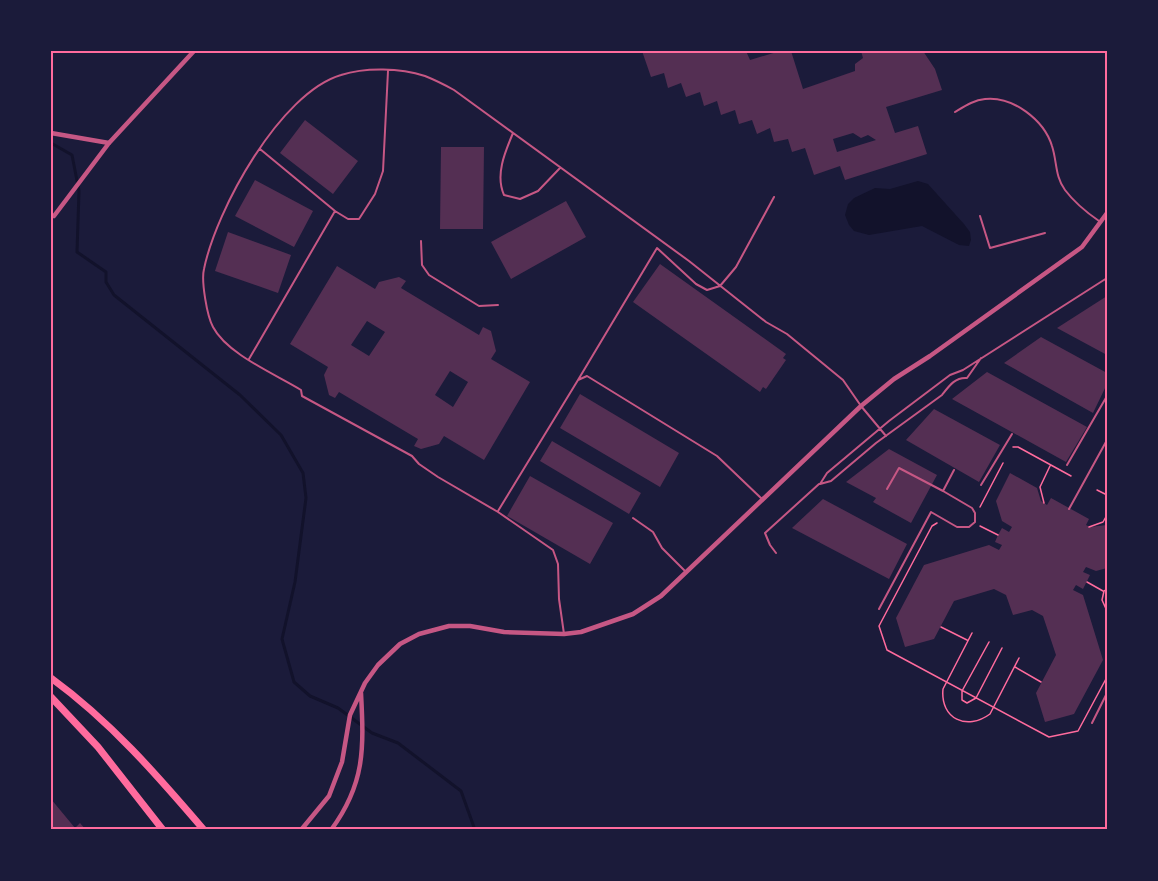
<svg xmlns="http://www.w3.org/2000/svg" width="1158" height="881" viewBox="0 0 1158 881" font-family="'Golos Text',sans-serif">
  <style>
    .water { fill: #12122b }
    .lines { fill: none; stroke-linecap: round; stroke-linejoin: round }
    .stream { stroke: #12122b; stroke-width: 3 }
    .building { fill: #542f53; fill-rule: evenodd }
    .path { stroke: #ff6b9d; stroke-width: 1.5 }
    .service { stroke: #c65784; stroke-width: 2 }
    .minor { stroke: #c65784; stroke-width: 4.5 }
    .primary { stroke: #ff6b9d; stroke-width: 7 }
    .neatline { fill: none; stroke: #ff6b9d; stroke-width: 2 }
  </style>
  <rect width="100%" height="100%" fill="#1b1b3a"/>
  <path class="water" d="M918,181L928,184L964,224L970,232L971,240L969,246L959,245L922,226L869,235L854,231L849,225L845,215L848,204L854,198L875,188L890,189Z"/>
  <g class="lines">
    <path class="stream" d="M51,143L72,155L79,191L77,252L106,272V282L114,295L240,395L281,435L303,473L306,498L295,582L282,639L294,682L310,696L338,708L372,733L398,743L461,791L475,830"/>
  </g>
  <path class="building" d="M642,51H746L750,60L780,51H791L803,89L855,71V64L863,58L861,51H923L935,69L942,90L886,107L895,133L918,126L927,154L845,180L840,166L814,175L805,148L792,152L788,139L774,142L770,128L757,134L752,120L739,124L735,110L721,115L717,101L704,106L700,92L686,97L681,83L668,88L664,73L651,77ZM853,133L861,138L868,135L876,140L837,152L833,139Z
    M305,120L358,161L333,194L280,153Z
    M441,147H484L483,229H440Z
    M255,180L313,211L294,247L235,216Z
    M566,201L586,237L511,279L491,242Z
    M228,232L291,255L278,293L215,271Z
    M660,264L786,354L783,358L786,360L766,389L763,387L760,392L633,302Z
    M337,266L375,289L379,282L399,277L406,281L401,288L479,335L483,327L491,331L496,351L491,359L530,382L484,460L444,436L439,444L421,449L414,446L418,439L339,392L335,398L329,395L324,375L328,367L290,344ZM367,321L385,332L369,356L351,345ZM450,371L468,382L453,407L435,395Z
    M1107,296V355L1057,328Z
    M1041,337L1107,373V384L1093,413L1004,363Z
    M987,372L1087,427L1066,462L952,399Z
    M580,394L679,453L660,487L560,428Z
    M934,409L1000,445L979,482L906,440Z
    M552,441L641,493L629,514L540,461Z
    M889,449L937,475L911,523L873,502L876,498L846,482Z
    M1010,473L1037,488L1041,501L1047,505L1051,498L1089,519L1086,525L1090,527L1107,525V568L1096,571L1086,567L1083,572L1090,575L1083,589L1076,585L1073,590L1083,595L1103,660L1074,714L1045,722L1036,693L1056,655L1043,616L1032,610L1013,615L1006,595L994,589L954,601L934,639L905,647L896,618L924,565L989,545L999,550L1002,545L995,542L998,535L1002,528L1009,532L1012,527L1002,521L996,501Z
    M530,476L613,523L590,564L507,516Z
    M823,499L907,544L889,579L792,528Z
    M51,799L75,828L80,823L86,830H51Z"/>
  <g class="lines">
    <path class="path" d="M1013,447H1018L1071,476
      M1097,490L1107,495
      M1044,503L1040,487L1050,466
      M980,507L1003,463
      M937,523L932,526L879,626L887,650L1049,737L1078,731L1107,677
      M980,526L998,535
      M1089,527L1103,522L1107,515
      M1087,582L1103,591
      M1107,589L1104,591L1102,600L1107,611
      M941,627L967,640
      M972,633L943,689C940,719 967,731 990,714L1019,658
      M989,642L962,691V700L967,703L976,698L1002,648
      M1015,667L1041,682"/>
    <path class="service" d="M955,112C965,106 974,100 985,99C1013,96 1044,120 1052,146C1057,161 1055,177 1065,190C1074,202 1086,212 1099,221
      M513,133C505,152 495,175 504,195L520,199L538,191L560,168
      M260,149L335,211
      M980,216L990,248L1045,233
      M421,241L422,265L429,275L479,306L498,305
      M981,358L967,378C955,377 949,386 942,395L876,443L831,481L820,484L827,473L889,421L950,375L963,370L1107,278
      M249,359L335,211L348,219H359L375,194L383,171L388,71
      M578,380L657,248L696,284L707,290L720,286L736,267L774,197
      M1067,465L1107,396
      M981,485L1012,434
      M887,489L899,468L943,491L954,470
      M1069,509L1107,440
      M498,511L578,380L587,376L717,456L762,499
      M633,518L653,532L662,548L686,572
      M776,553L770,545L765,533L819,484
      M879,609L931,512L957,527H969L975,522V513L972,508L943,491
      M564,634L559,599L558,564L553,550L498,512L438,477L419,464L412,456L302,396L301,390C275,374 227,354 213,327C207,316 201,281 204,269C216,210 280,93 341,75C366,67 400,68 425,76C435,80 445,85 454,90L689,261L766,322L787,334L843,380L861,406L886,436
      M1092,723L1107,693"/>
    <path class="minor" d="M51,133L109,143
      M54,216L109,143L194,51
      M301,830L329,796L342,762L350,715L365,683L378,665L400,644L419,634L449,626H470L504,632L564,634L581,632L633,614L661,596L861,406L894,379L930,356L1082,247L1107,213
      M331,830C365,784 364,749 361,693"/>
    <path class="primary" d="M51,678C110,721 157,775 204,830
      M51,697L98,747L163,830"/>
  </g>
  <rect width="1158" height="881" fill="none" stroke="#1b1b3a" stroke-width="105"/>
  <rect x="52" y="52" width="1054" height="776" class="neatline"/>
</svg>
